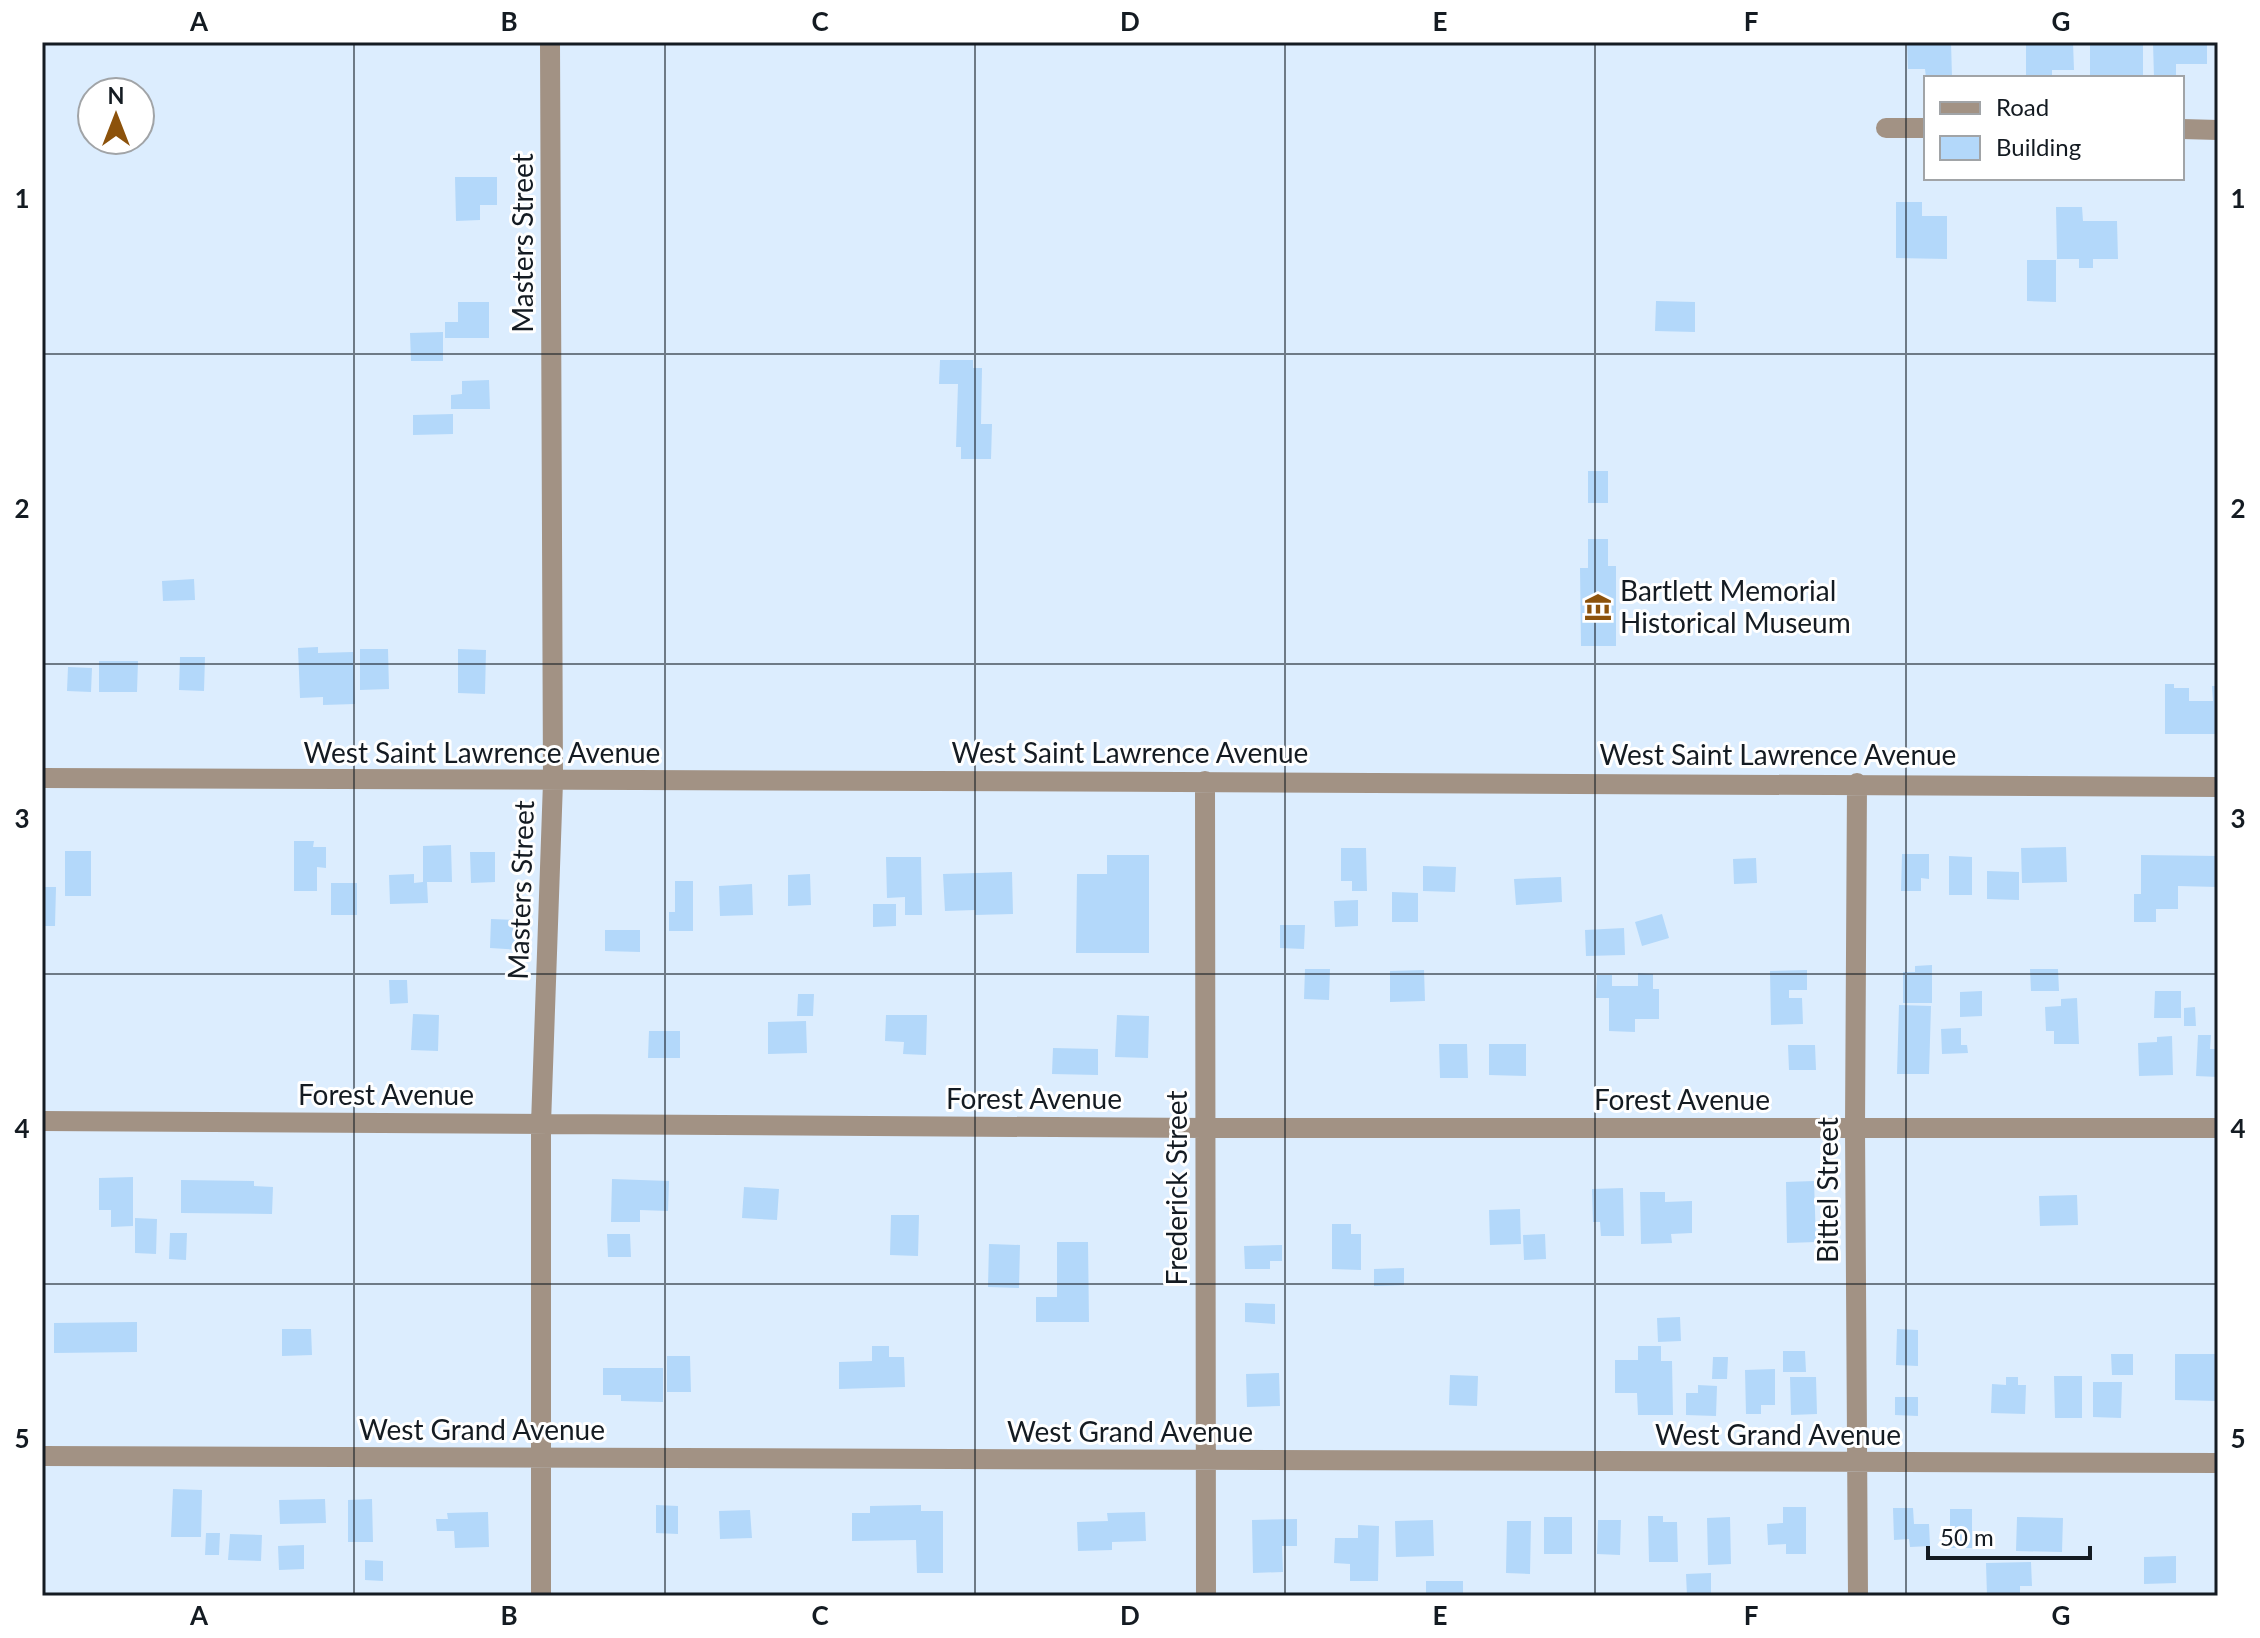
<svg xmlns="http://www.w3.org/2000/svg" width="2260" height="1638" viewBox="0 0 2260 1638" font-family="Lato,sans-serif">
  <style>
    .building { fill: #b3d8fa }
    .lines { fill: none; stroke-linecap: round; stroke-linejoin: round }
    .minor { stroke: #a29284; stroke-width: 20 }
    .grid { fill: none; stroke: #141b22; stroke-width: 2; stroke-opacity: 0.55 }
    .labels { text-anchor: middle; stroke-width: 6; stroke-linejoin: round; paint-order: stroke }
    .street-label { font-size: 28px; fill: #141b22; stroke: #fff }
    .poi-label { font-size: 28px; fill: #141b22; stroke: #fff; text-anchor: start }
    .neatline { fill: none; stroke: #141b22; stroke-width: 3 }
    .grid-label { font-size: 26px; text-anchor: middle; font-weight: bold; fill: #141b22 }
  </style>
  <rect width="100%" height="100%" fill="#dcedfe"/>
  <path class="building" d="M1907,42H1951L1952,77L1926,78L1925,69H1908Z
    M2026,42H2073L2074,70H2052V78H2026Z
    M2090,42H2143V78H2105V75H2090Z
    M2153,42H2207V64H2176V78H2154Z
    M455,177H497V205H480V220L456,221Z
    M1896,202H1922V216H1947V259L1896,258Z
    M2056,207H2082L2083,221H2117L2118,259H2093V268H2079V259H2057Z
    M2027,260H2056V302L2027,301Z
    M1656,301L1695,302V332L1655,331Z
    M458,302H489V338H445V322H458Z
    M443,332V361H411L410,333Z
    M940,360H973V368H982L981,424H992L991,459H961V447H956L958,384H939Z
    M489,380L490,409H451V395L462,394V381Z
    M453,414V434L413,435V415Z
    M1588,471H1608V503H1588Z
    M1588,539H1608V566H1616V646H1581L1580,568H1588Z
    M194,579L195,600L163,601L162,581Z
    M318,647V653L353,652L355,704L323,705V697L300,698L298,648Z
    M360,649H388L389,689L360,690Z
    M458,649L486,650L485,694L458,693Z
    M180,657H205L204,691L179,690Z
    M99,661H138L137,692H99Z
    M68,667L92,668L91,692L67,691Z
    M2165,684H2174V688H2189V701H2213L2212,686H2218V734H2165Z
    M294,841H314L313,847H326V868L317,867V891H294Z
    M451,845L452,882H427L428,903L390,904L389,875L414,874V883L423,882V846Z
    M2066,847L2067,882L2022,883L2021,848Z
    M1341,848H1366L1367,891H1352V881H1341Z
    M65,851H91V896H65Z
    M470,852H495V882L471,883Z
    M1902,854H1929V879L1921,878V891H1901Z
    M1107,855H1149V953H1076L1077,874H1107Z
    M2141,855L2218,856V887L2178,886V909H2156V922H2134V894H2141Z
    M1949,856L1972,857V895H1949Z
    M886,857H921L922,915H905V897L887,898Z
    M1756,858L1757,883L1734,884L1733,859Z
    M1423,866L1456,867L1455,892L1423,891Z
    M1987,871L2019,872V900L1987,899Z
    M1012,872L1013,914L975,915V910L945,911L943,874Z
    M810,874L811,905L788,906V875Z
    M1561,877L1562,902L1516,905L1514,879Z
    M675,881H693V931H669V912H675Z
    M331,883H357V915H331Z
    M752,884L753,915L720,916L719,886Z
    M42,887H56L55,926H42Z
    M1392,892L1418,893V922H1392Z
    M1358,900V926L1335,927L1334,901Z
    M873,904H896V926L873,927Z
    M1662,914L1669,938L1642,946L1635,922Z
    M491,919L521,920L520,950L490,948Z
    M1280,925H1305L1304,949L1280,948Z
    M1624,928L1625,955L1586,956L1585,930Z
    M605,930H640V952L605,951Z
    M1932,965V1003H1903V972H1915V966Z
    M1305,969H1330L1329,1000L1304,999Z
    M2030,969H2058L2059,991H2031Z
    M1424,970L1425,1001L1390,1002V971Z
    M1807,970V990H1789V998H1802L1803,1024L1771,1025L1770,971Z
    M1638,973L1653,974V989H1659V1019H1635V1032L1609,1031V998H1596L1597,975H1612V986H1638Z
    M389,980H407L408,1003L390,1004Z
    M1982,991V1016L1960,1017V992Z
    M2155,991H2181V1018H2154Z
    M798,994H814L813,1016H797Z
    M2077,998L2079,1044H2054V1031H2046L2045,1007L2061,1006V999Z
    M1899,1005L1931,1006L1929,1074H1897Z
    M2195,1007L2196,1026H2184V1008Z
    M413,1014L439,1015L438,1051L411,1050Z
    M886,1015H927L926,1055L903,1054L904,1042L885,1041Z
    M1117,1015L1149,1016L1148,1058L1115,1057Z
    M806,1021L807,1053L768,1054V1022Z
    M1961,1028V1045H1967L1968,1053L1942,1054L1941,1029Z
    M649,1031H680V1058H648Z
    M2198,1035H2211L2210,1049H2218V1077L2196,1076Z
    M2172,1036L2173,1075L2139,1076L2138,1043L2157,1042V1037Z
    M1439,1044H1467L1468,1078H1440Z
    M1489,1044H1526V1076L1489,1075Z
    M1788,1045H1815L1816,1070H1789Z
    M1053,1048L1098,1049V1075L1052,1074Z
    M133,1177V1226L111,1227V1210H99V1178Z
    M612,1179L669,1181L668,1211L640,1210V1222H611Z
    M181,1180L254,1181V1186L273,1187L272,1214L181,1213Z
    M1814,1181L1816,1242L1787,1243L1786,1182Z
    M744,1187L779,1189L777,1220L742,1218Z
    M1623,1188L1624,1236H1601L1600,1222H1593L1592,1189Z
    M1640,1192H1665V1202L1692,1201V1233L1671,1234L1672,1243L1641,1244Z
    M2077,1195L2078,1225L2040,1226L2039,1196Z
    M1520,1209L1521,1244L1490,1245L1489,1210Z
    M891,1215H919L918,1256L890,1255Z
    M135,1218L157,1219L156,1254L135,1253Z
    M1332,1224H1351V1234H1361V1270L1332,1269Z
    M170,1233H187L186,1260L169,1259Z
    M607,1234H630L631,1257H608Z
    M1545,1234L1546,1259L1524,1260L1523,1235Z
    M1057,1242H1088L1089,1322H1036V1297H1057Z
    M989,1244L1020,1245L1019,1288L988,1287Z
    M1282,1245V1261H1270V1269H1245L1244,1246Z
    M1404,1268V1285L1374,1286V1269Z
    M1245,1303L1275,1304V1324L1245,1322Z
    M1680,1317L1681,1341L1658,1342L1657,1318Z
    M137,1322V1352L54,1353V1323Z
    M282,1329H311L312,1355L282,1356Z
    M1897,1329L1918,1330V1366L1896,1365Z
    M872,1346H889V1357H904L905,1387L839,1389V1362L872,1361Z
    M1638,1346H1661V1361H1672L1673,1415H1638L1637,1393H1615V1360H1638Z
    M1783,1351H1805L1806,1372H1783Z
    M2111,1354H2133V1375H2112Z
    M2175,1354H2218V1401L2175,1400Z
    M667,1356H690L691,1392H667Z
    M1713,1357H1728L1727,1379H1712Z
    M603,1368H663V1402L621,1401V1395H603Z
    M1775,1369V1405H1761V1414H1746L1745,1370Z
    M1279,1373L1280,1406L1247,1407L1246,1374Z
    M1450,1375L1478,1376L1477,1406L1449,1405Z
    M2054,1376H2082V1418H2055Z
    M1790,1377H1816L1817,1414L1791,1415Z
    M2006,1377H2018V1385H2026L2025,1414L1991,1413L1992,1384L2006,1385Z
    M2093,1382H2122L2121,1418L2093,1417Z
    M1698,1385L1717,1386L1716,1416L1686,1415V1393H1698Z
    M1895,1397H1918V1416L1895,1415Z
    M173,1489L202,1490L201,1537H171Z
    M325,1499L326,1523L280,1524L279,1500Z
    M372,1499L373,1542H348V1500Z
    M656,1505L678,1506V1534L656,1533Z
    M921,1505V1511H943V1573H917L916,1540L852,1541V1513H870V1506Z
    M1783,1507H1806V1554H1786V1544L1768,1545L1767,1524L1783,1523Z
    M1893,1508H1913L1914,1524H1929L1930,1546L1910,1547L1909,1539L1894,1540Z
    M1950,1509H1972V1548H1950Z
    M750,1510L752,1538L720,1539L719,1511Z
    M488,1512L489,1547L455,1548L454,1531H437L436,1519H448L447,1513Z
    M1145,1512L1146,1541L1112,1542V1550L1078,1551L1077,1522L1108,1521L1107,1513Z
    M1648,1516H1663V1522H1677L1678,1562H1649Z
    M1544,1517H1572V1554H1544Z
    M1730,1517L1731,1564L1708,1565L1707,1518Z
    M2017,1517L2063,1518L2062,1552L2016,1551Z
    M1297,1519V1546H1282L1283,1572L1253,1573L1252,1520Z
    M1433,1520L1434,1556L1396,1557L1395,1521Z
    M1598,1520H1621L1620,1555L1597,1554Z
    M1507,1521H1531L1530,1574L1506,1573Z
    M1358,1525L1379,1526L1378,1581H1350V1564L1334,1563L1335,1538H1358Z
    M206,1533H220L219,1555H205Z
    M230,1534L262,1535L261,1561L228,1560Z
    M304,1545V1569L279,1570L278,1546Z
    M2176,1556V1583L2144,1584V1557Z
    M365,1560L383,1561V1581L365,1580Z
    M2031,1562L2032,1586H2020V1596H1987L1986,1563Z
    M1711,1573V1596H1687L1686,1574Z
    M1426,1581H1463V1596H1426Z"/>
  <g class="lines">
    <path class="minor" d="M1886,128H1926
      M2182,129L2218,130
      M42,778C767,784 1493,779 2218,787
      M1205,781L1206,1596
      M1857,783L1855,1128L1858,1596
      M42,1121L1204,1128H2218
      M42,1456L2218,1463
      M541,1596V1124L553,782L550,42"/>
  </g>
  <path class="grid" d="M354,42V1596M665,42V1596M975,42V1596M1285,42V1596M1595,42V1596M1906,42V1596M42,354H2218M42,664H2218M42,974H2218M42,1284H2218"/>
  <defs>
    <g id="museum-bare" transform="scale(2.16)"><path d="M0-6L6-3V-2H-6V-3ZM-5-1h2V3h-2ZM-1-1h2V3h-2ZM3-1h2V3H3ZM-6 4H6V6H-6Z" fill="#8c520b" stroke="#fff" stroke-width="2.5" paint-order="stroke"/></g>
  </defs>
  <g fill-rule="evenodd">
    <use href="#museum-bare" x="1598" y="607"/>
  </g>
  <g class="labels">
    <g class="street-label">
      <text transform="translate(523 243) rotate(-90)" y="10">Masters Street</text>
      <text x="482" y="763">West Saint Lawrence Avenue</text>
      <text x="1130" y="763">West Saint Lawrence Avenue</text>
      <text x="1778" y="765">West Saint Lawrence Avenue</text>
      <text transform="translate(521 890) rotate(-88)" y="10">Masters Street</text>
      <text x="386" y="1105">Forest Avenue</text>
      <text x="1034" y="1109">Forest Avenue</text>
      <text x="1682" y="1110">Forest Avenue</text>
      <text transform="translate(1177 1188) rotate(-90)" y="10">Frederick Street</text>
      <text transform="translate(1828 1190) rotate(-90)" y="10">Bittel Street</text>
      <text x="482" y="1440">West Grand Avenue</text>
      <text x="1130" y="1442">West Grand Avenue</text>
      <text x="1778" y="1445">West Grand Avenue</text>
    </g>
    <g class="poi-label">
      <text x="1620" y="601">Bartlett Memorial<tspan x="1620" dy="32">Historical Museum</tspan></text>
    </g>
  </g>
  <rect width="2260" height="1638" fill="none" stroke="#ffffff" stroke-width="88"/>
  <rect x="1924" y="76" width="260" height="104" fill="#ffffff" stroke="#a1a4a7" stroke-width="2"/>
  <rect x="1940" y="102" width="40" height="12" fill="#a29284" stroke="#a1a4a7" stroke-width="2"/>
  <text x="1996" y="116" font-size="24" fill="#141b22">Road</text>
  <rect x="1940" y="136" width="40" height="24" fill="#b3d8fa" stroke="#a1a4a7" stroke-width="2"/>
  <text x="1996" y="156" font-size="24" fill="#141b22">Building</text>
  <g transform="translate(116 116)"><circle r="38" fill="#ffffff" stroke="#a1a4a7" stroke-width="2"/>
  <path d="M0-6L14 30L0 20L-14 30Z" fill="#8c520b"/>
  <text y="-12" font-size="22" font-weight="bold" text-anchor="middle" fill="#141b22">N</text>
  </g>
  <path d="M1928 1546v12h162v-12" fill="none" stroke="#141b22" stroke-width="4"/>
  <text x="1940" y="1546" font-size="24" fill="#141b22" stroke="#ffffff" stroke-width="6" paint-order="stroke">50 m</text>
  <rect x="44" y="44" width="2172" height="1550" class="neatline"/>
  <g class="grid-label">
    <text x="199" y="31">A</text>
    <text x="509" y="31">B</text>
    <text x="820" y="31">C</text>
    <text x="1130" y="31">D</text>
    <text x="1440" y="31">E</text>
    <text x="1751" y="31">F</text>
    <text x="2061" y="31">G</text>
    <text x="22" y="208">1</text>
    <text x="2238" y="208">1</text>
    <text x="22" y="518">2</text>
    <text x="2238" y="518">2</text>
    <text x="22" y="828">3</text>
    <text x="2238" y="828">3</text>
    <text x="22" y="1138">4</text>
    <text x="2238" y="1138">4</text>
    <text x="22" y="1448">5</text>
    <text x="2238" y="1448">5</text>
    <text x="199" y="1625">A</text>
    <text x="509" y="1625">B</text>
    <text x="820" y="1625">C</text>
    <text x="1130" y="1625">D</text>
    <text x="1440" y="1625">E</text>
    <text x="1751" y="1625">F</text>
    <text x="2061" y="1625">G</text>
  </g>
</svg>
